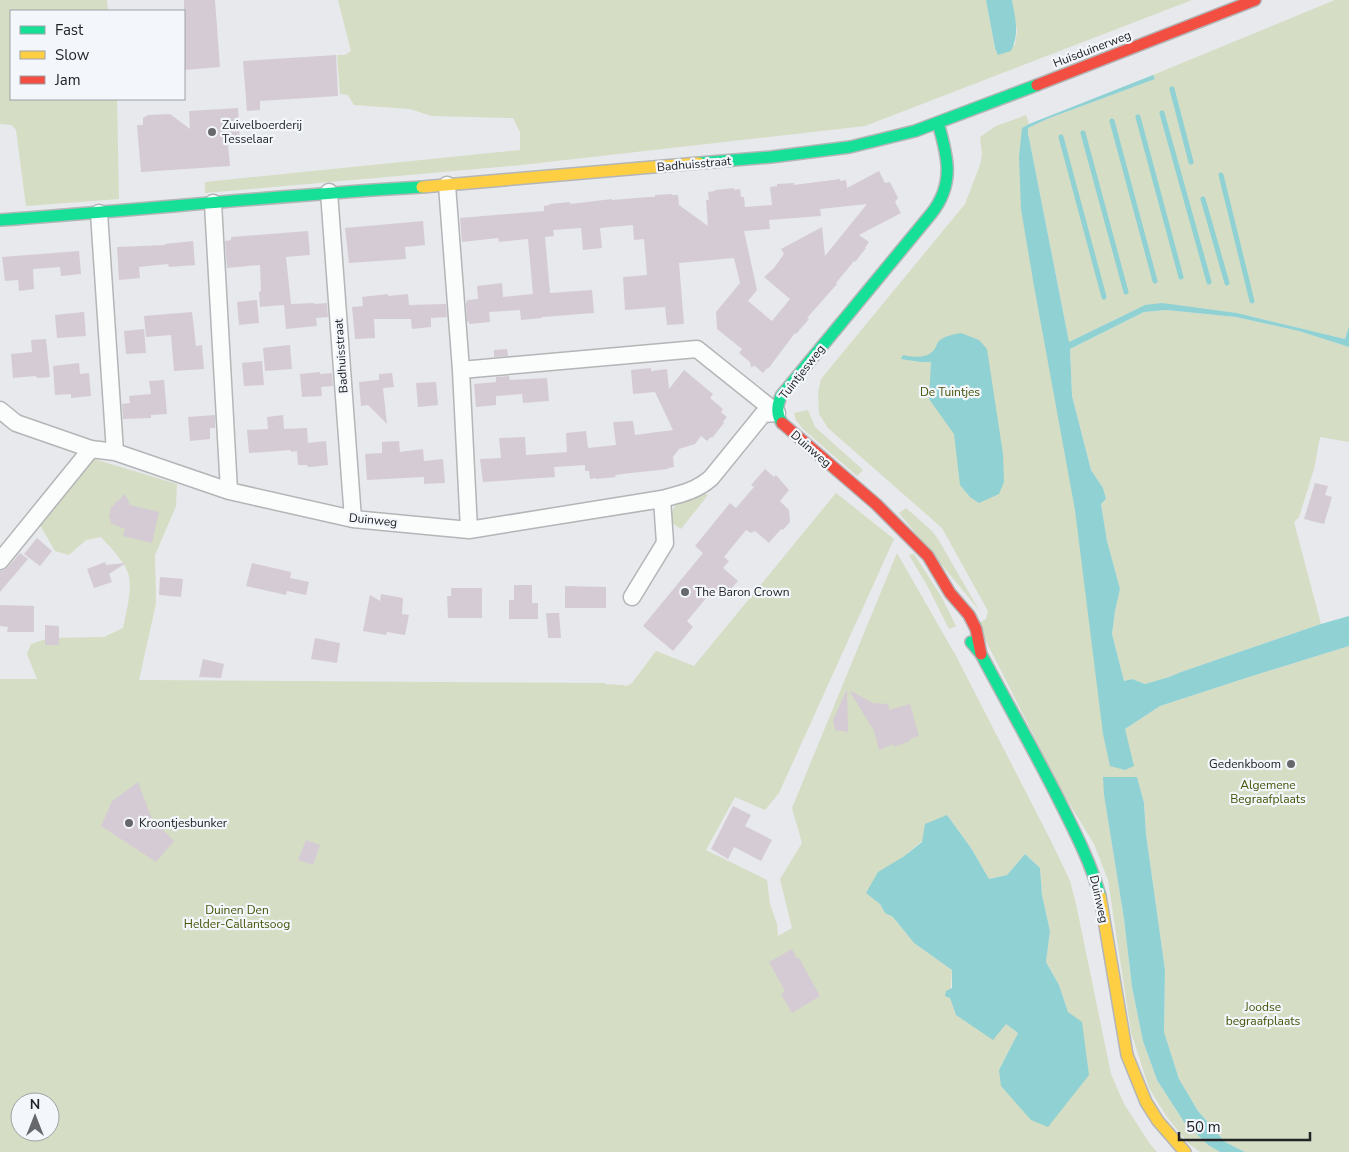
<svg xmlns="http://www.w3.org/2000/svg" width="1349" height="1152" viewBox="0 0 1349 1152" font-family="'Nunito Sans',sans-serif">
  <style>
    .green { fill: #d5ddc4; fill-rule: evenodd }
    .water { fill: #90d1d4 }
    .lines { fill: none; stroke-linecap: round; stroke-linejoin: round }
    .stream { stroke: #90d1d4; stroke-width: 5 }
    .building { fill: #d5cbd5; fill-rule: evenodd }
    .street-casing { stroke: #b3b5b7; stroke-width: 19 }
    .fast-casing { stroke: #b3b5b7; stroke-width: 14 }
    .slow-casing { stroke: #b3b5b7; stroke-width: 14 }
    .jam-casing { stroke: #b3b5b7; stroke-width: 14 }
    .street { stroke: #fbfcfc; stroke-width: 16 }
    .fast { stroke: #16e098; stroke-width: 11 }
    .slow { stroke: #ffcf43; stroke-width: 11 }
    .jam { stroke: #f24e42; stroke-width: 11 }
    .poi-dot { fill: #67686b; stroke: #f3f7fc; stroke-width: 2 }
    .labels { text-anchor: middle; stroke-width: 4.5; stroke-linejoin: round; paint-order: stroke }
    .street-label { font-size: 12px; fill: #222325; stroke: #f3f7fc }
    .poi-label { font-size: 12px; fill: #222325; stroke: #f3f7fc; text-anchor: start }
    .park-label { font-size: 12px; fill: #475307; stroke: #f3f7fc }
  </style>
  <rect width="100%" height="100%" fill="#e7e9ec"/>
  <path class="green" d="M0,0H107L108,11H11V99H117L119,199L26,206L16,130L12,125L0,124Z
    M338,0H986L995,48L1015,45L1017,31L1012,0H1192L865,126L521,165L205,193V182L520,150V132L513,118L432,116L410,109L354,105L348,95L340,94L337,55H345L351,51Z
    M1335,0H1349V326L1345,339L1237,313L1210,310L1145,305L1069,342L1028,133V128L1047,119L1155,79L1153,75Z
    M1026,115L1029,124L1022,128V141L1125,729L1160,706L1249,677L1349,646V1152H1245L1225,1142L1198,1111L1179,1079L1164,1032L1165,970L1146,834L1144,803L1137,777L1104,778V795L1124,919L1132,987L1143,1041L1157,1080L1184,1122L1208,1145L1220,1152H1200L1188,1143L1167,1117L1149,1088L1131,1032L1108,880L1094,844L1061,790L984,637L979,623L986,619L988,611L942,528L828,428L819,414L818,392L821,379L965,204L980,165L982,154L980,137L996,126Z
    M1166,310L1236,317L1299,331L1349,347V442L1320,437L1314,469L1299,517L1294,522L1321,624L1181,672L1169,677L1145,684L1132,679L1124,681L1112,634L1115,611L1120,589L1107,541L1101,504L1106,499L1103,488L1091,470L1072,396L1070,349L1144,312Z
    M808,410L815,427L863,470L857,476L803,429L796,420L794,413Z
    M94,459L177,484L176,506L155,555L156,603L139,680L605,683V684L623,685L627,686L632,683L656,651L694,666L836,493L894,539L779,793L765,810L735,797L706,850L767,880L770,904L777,924L778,936L792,928L780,879L802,843L792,808L897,553L956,656L1052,843L1070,881L1076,904L1111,1074L1124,1104L1150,1144L1157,1152H0V679H37L27,654L31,644L49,638L104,637L123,628C126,612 132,593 129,576C126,563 110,547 101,537L86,540L69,555L55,551L37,520ZM947,815L971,848L989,879L1007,875L1025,854L1040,868L1042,895L1050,931L1046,962L1059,985L1068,1012L999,1070L1018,1033L1006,1024L956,1015L950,998L952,970L914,943L893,917L885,913L880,904L903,857L922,841ZM20,1102H50V1132H20Z
    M703,493L708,495L681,529L672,523C667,502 687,499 703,493Z
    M906,508L932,531L938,539L979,610L899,513Z
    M914,554L941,596L956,626L949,629L928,587L909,555Z"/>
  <path class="water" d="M986,0H1012C1015,17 1020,34 1011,51L998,55L995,48Z
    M1153,75L1155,79L1047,119L1028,128V133L1069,342L1145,305L1162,303L1237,313L1345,339L1349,326V347L1299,331L1236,317L1166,310L1144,312L1070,349L1072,396L1091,470L1103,488L1106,499L1101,504L1107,541L1120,589L1115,611L1112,634L1124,681L1132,679L1145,684L1169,677L1181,672L1321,624L1349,616V646L1249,677L1160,706L1125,729L1134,766L1125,770L1110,766L1103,734L1075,510L1034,286L1021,209L1019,157L1022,128L1029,124Z
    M961,333L979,340L987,349L1003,454L1004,482L999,494L979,503L970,497L960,485L954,434L929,399L931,362H921L901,359L903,355C912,357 926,359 933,351C936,349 936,344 939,341C944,336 955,334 961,333Z
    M1103,777H1137L1144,803L1146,834L1165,970L1164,1032L1179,1079L1198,1111L1225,1142L1245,1152H1220L1208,1145L1184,1122L1157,1080L1143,1041L1132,987L1124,919L1104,795Z
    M947,815L971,848L989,879L1007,875L1025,854L1040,868L1042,895L1050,931L1046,962L1059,985L1068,1012L1082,1022L1089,1075L1048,1127L1031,1120L1001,1086L999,1070L1018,1033L1006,1024L993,1040L956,1015L950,998L945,996L946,991L952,988V970L914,943L893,917L885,913L880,904L866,893L878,872L903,857L922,842L925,824Z"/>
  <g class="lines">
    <path class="stream" d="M1172,89L1191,162
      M1162,113L1209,282
      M1138,117L1181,277
      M1112,121L1155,281
      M1083,133L1126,292
      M1061,137L1104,297
      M1221,175L1252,301
      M1203,199L1227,283"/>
  </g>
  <path class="building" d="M184,0H215L220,67L184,70Z
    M336,55L338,96L260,101V110L247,111L243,61Z
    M238,108L240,143L228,144L230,166L141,172L137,125H143V118L148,115L170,114L190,129L189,111Z
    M879,171L885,183L890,182L898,198L895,202L901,213L859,235L869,242L865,248H866L855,262L854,261L836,283L837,284L807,318L809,319L796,334L795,333L768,369L767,368L763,373L755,366L751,367L750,362L739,353L742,349L717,329L716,312L740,283L734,258L679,263L684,324L667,325L665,307L625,310L623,277L647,275L644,239L634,240L633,225L600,228L602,248L583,250L581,228L553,230L554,236L545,237L550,293L592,290L594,313L542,317V318L521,320L520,310L489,312L490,322L469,324V321L467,322L466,302H467V300L478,299L477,286L502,283L503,297L533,294L528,239L499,242L498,238L462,242L460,218L544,211V206L550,205V204L570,202V204L612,199V200L648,197H655V195L672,194V195H678L679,205L708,226L706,200H709L708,192L715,191V190L734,188V190L740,189L741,197H744L745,207L772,205L770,187L777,186V184L794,183V185L840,179V181L846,180L847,188ZM867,204L825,256L822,227L781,249L784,254L774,268L764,277L790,299L772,321L748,301L757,290L744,231L770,229L769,220L821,216L820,209Z
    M423,221L425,245L405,247L406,259L349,263L345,228Z
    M308,231L310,255L286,257L291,304L314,303V304L327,303L328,317L316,318L317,326L286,329L284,305L260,307L259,292L261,291L260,265L227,268L225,241L231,240V237Z
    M193,241L195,265L169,267L168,264L139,267L140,278L119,280L117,247L165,245V244Z
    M79,251L81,274L61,276L60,267L33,269L34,289L19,291L18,280L5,281L2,257Z
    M388,294V296L408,294L409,305L446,304L447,317L431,318V327L412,329L411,319H374L375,338L355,339L352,307L363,306L362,297Z
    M257,300L259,323L239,325L237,302Z
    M84,312L86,336L57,338L55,315Z
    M192,312L196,346L202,345L204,369L174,371L171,335L146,337L144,316Z
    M144,329L146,353L126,354L124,331Z
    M46,339L50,377L38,378L35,376L13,378L11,354L32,352L31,340Z
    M290,345L292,369L265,371L263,348Z
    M507,349L508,356L494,357V350Z
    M262,361L264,385L244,386L242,363Z
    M79,363L80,374L89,373L91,396L71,398V394L55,395L53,366Z
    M651,368V371L667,369L669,389L684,370L713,394L710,398L723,409L721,412L727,417L723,422L724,423L712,438L711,437L707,441L701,436L695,444L679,449L673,457L674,467L668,468V469L631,473L615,475L616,477L596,479V478L590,479L589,471H585V465L554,467L555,477L483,482L480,459L501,458L499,438L525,437L526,455L567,452L566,433L586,431L588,448L616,445L613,422L633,421L635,435L673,430L655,392L633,394L631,370Z
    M320,372V374L332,373L333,386L321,387L322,396L302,397L300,374Z
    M392,373L394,387L383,388L387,424L368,405L361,406L359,382L379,380V374Z
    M509,376L510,380L547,378L549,401L523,403L522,394L496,396V405L476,407L474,384L496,382V377Z
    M164,380L167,414L151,415V418L123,419L122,404L130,403L129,396L151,394L149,381Z
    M436,382L438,405L418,407L416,383Z
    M215,415V428H210V439L190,441L188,417Z
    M283,415L284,429L307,428L308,443L326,441L328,465L311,467H308L307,465H298L297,451L291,452V450L249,453L247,430L268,429L267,417Z
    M399,441L400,452L423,449L424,461L443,459L445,483L424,484V477L367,480L365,454L382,453V442Z
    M765,469L774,477L776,475L789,490L780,501L789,510L790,522L783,530L781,529L769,543L755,531L751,533L746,530L724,557L729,561L723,568L738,581L723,598L713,590L687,621L693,627L673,651L643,626L703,553L695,546L730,503L736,508L754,487L751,485Z
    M1315,483L1328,486L1325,495L1332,497L1324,524L1304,519Z
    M125,494L130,505L159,512L152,543L123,536L125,529L110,523L111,519L109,518L111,506H114V504Z
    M37,538L52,551L40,566L24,554Z
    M20,553L28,559L0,592V571L4,570L8,567Z
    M105,562L106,565L126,563L109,574L112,582L94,588L87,569Z
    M252,563L291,572L290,578L309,582L306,595L287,591L286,595L246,586Z
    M160,577L183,579L181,597L159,595Z
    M514,585H532V603H538V619H509V600H514Z
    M565,586L606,587V608H565Z
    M451,588H482V618H448L447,596H451Z
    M381,594L403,598L402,614L409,615L405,635L387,632L386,635L363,631L370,595L380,601Z
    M0,605L34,606V632H7L8,627L0,626Z
    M546,613H559L561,638H548Z
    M45,625L59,626V645H45Z
    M315,638L340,643L337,663L311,659Z
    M203,659L224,664L221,678L199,677Z
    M847,689L848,732L835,730L833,720Z
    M849,690L873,703L888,704L889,710L910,704L919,736L910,739V741L894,747L893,744L879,750L874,731Z
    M138,782L152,819L174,841L156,862L101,826L112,801Z
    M733,806L751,815L745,826L772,840L761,861L734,847L728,859L711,849Z
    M306,840L320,845L313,865L298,860Z
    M792,949L797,959L799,958L820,996L792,1013L781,994L785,991L769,962Z"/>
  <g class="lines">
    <g class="street-casing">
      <path id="street" d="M447,185L461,370L469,530
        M329,192L353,519
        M213,203L229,491
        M99,213L115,452
        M461,370L697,349L777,413
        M0,410L16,423L91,449L115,452L229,491L353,519L469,530L662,499C681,494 696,491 711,478L763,414L777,413
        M0,561L91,449
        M632,597L665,543L662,499"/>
    </g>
    <g class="fast-casing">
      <path id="fast" d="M699,163L771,157L850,147L915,131L1037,85
        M0,220C141,210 281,195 422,187
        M782,423C776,414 777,406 781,396L931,214C955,184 948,157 938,123
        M971,642L981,654C1007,703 1035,752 1060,802C1075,832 1091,863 1100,896"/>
    </g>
    <g class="slow-casing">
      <path id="slow" d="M422,187L699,163
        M1100,896L1127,1055L1146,1102L1158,1121L1185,1152"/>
    </g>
    <g class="jam-casing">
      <path id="jam" d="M1037,85L1255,0
        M782,423L876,504L928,556L950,593L969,615L976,629L981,654"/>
    </g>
    <use href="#street" class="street"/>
    <use href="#fast" class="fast"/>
    <use href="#slow" class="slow"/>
    <use href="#jam" class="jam"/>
  </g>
  <g class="poi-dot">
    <circle cx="212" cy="132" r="5"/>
    <circle cx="685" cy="592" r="5"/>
    <circle cx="1291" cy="764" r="5"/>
    <circle cx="129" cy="823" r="5"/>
  </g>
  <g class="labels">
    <g class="street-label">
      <text transform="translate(1092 49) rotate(-21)" y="4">Huisduinerweg</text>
      <text transform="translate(694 164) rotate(-5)" y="4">Badhuisstraat</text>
      <text transform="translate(341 356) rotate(-94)" y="4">Badhuisstraat</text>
      <text transform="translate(802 372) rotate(-52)" y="4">Tuintjesweg</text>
      <text transform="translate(811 449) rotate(41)" y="4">Duinweg</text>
      <text transform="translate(373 520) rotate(6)" y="4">Duinweg</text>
      <text transform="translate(1099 899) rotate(77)" y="4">Duinweg</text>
    </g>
    <g class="poi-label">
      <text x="222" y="129">Zuivelboerderij<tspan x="222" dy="14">Tesselaar</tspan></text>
      <text x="695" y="596">The Baron Crown</text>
      <text x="1281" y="768" text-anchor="end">Gedenkboom</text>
      <text x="139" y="827">Kroontjesbunker</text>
    </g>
    <g class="park-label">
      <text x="950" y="396">De Tuintjes</text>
      <text x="1268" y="789">Algemene<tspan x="1268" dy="14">Begraafplaats</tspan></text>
      <text x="237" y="914">Duinen Den<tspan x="237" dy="14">Helder-Callantsoog</tspan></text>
      <text x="1263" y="1011">Joodse<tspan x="1263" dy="14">begraafplaats</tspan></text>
    </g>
  </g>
  <rect x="10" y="10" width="175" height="90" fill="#f3f7fc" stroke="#9fa2a6"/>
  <rect x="20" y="26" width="25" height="8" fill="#16e098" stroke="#9fa2a6"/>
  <text x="55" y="35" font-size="15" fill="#222325">Fast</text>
  <rect x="20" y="51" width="25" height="8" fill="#ffcf43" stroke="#9fa2a6"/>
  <text x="55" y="60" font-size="15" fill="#222325">Slow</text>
  <rect x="20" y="76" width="25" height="8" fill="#f24e42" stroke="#9fa2a6"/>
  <text x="55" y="85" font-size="15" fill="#222325">Jam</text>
  <g transform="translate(35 1117)"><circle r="24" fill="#f3f7fc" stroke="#9fa2a6"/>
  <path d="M0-4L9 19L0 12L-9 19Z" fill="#67686b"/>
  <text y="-8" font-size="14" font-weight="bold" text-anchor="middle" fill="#222325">N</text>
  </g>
  <path d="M1179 1132v8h131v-8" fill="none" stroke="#222325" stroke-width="2.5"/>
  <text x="1186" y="1132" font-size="15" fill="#222325" stroke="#f3f7fc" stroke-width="4" paint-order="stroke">50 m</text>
</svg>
